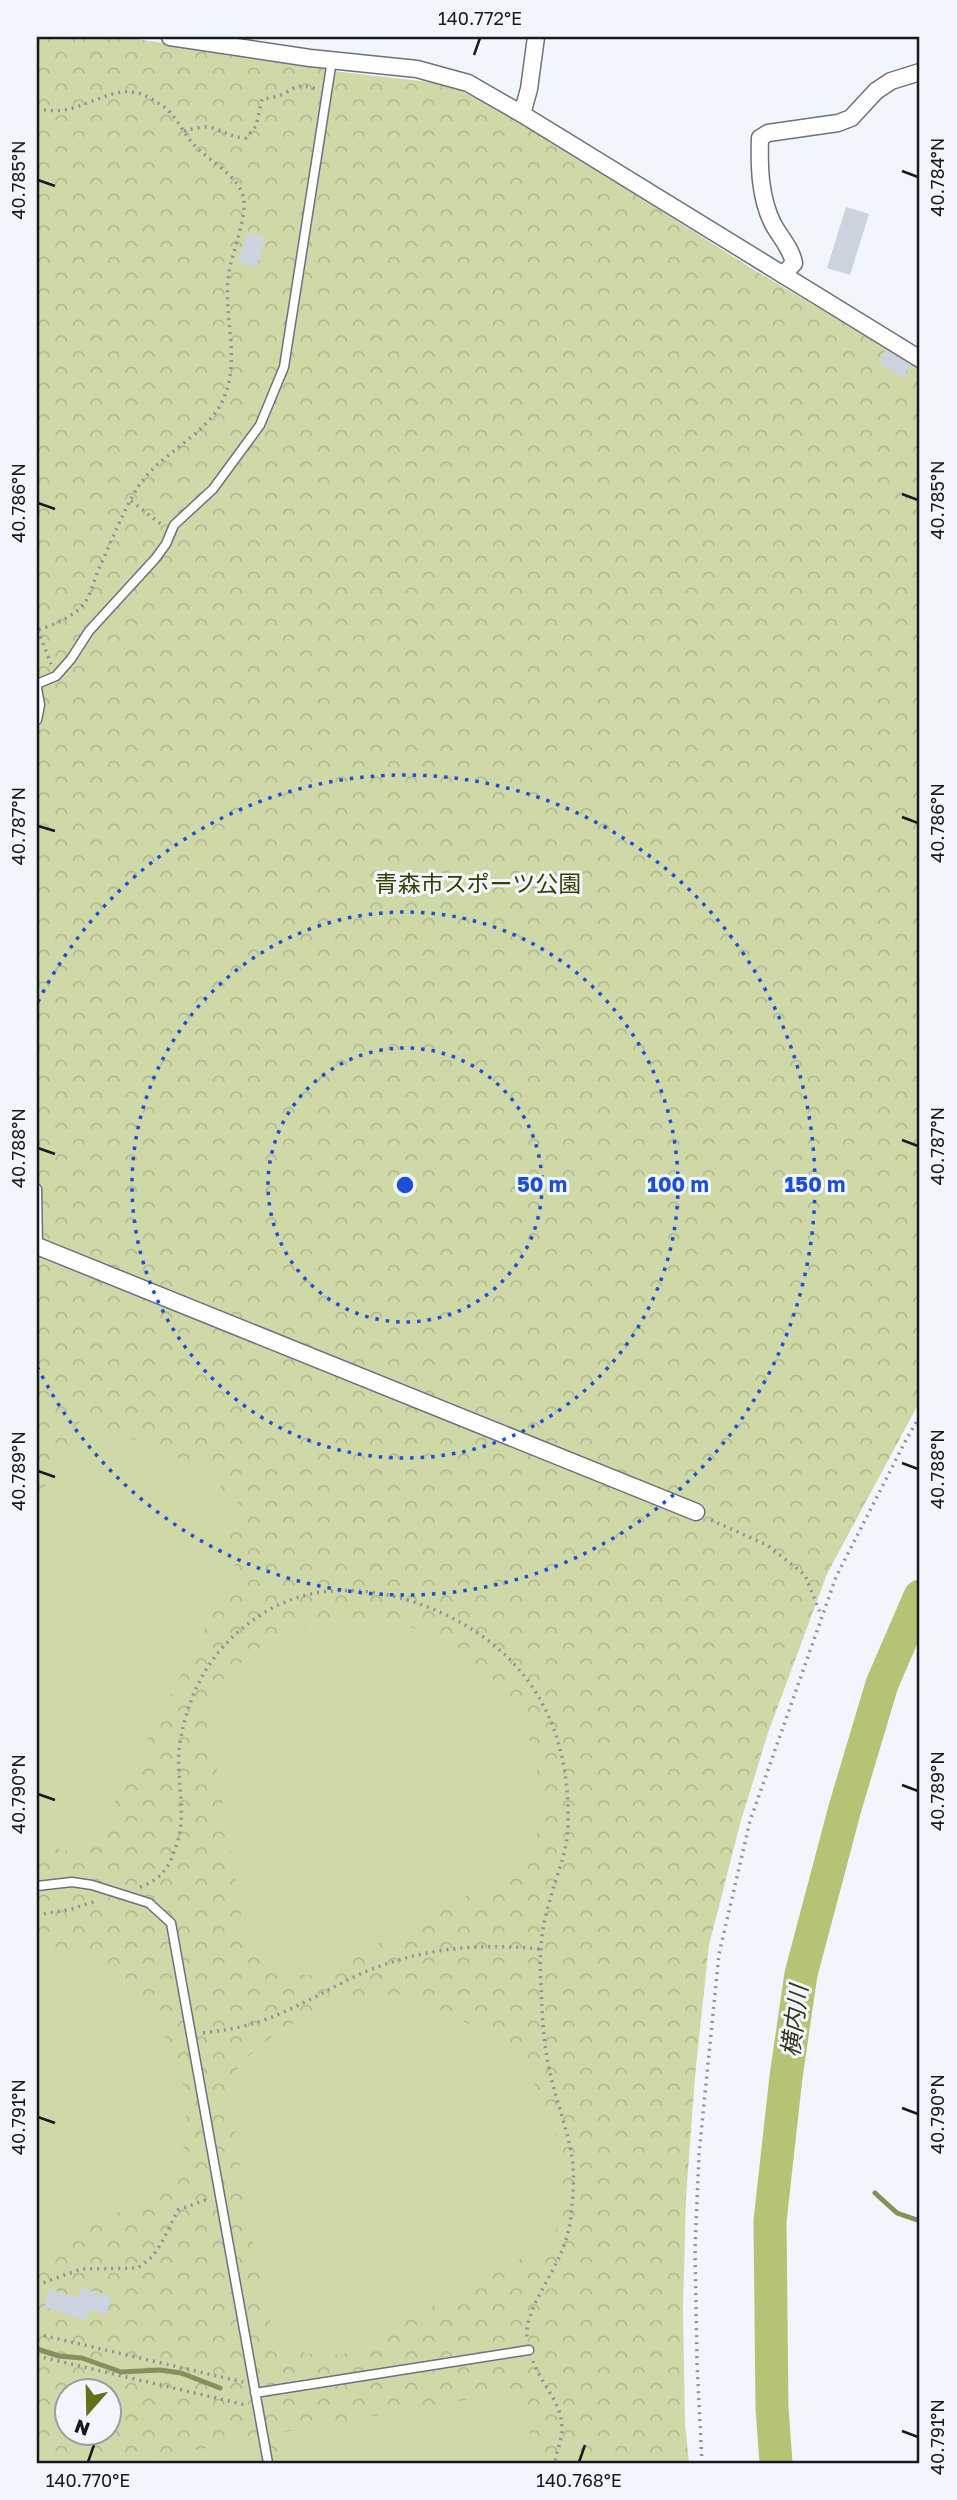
<svg xmlns="http://www.w3.org/2000/svg" width="957" height="2500" viewBox="0 0 957 2500" font-family="'Golos Text','Noto Sans JP',sans-serif">
  <style>
    .park { fill: url(#park-crowns); fill-rule: evenodd }
    .pitch { fill: #cfd9a8 }
    .lines { fill: none; stroke-linecap: round; stroke-linejoin: round }
    .stream { stroke: #85905b; stroke-width: 5 }
    .river { stroke: #b5c375; stroke-width: 33 }
    .building { fill: #cbd3de }
    .lane-casing { stroke: #6b727c; stroke-width: 11 }
    .street-casing { stroke: #6b727c; stroke-width: 19 }
    .path { stroke: #8f9399; stroke-width: 3.5; stroke-dasharray: 2 5; stroke-linecap: butt }
    .lane { stroke: #fff; stroke-width: 8 }
    .street { stroke: #fff; stroke-width: 16 }
    .ticks { fill: none; stroke: #16191d; stroke-width: 2.5 }
    .ring { fill: none; stroke: #1d4ed8; stroke-width: 3.5; stroke-dasharray: 3.5 7 }
    .labels { text-anchor: middle; stroke-width: 6; stroke-linejoin: round; paint-order: stroke }
    .park-label { font-size: 23px; fill: #373e00; stroke: #f1f6fd }
    .water-label { font-size: 24px; font-style: italic; fill: #313614; stroke: #f1f6fd }
    .centre { fill: #1d4ed8; stroke: #f1f6fd; stroke-width: 3.5 }
    .ring-label { font-size: 21px; text-anchor: middle; font-weight: bold; fill: #1d4ed8; stroke: #f1f6fd; stroke-width: 6; stroke-linejoin: round; paint-order: stroke }
    .neatline { fill: none; stroke: #16191d; stroke-width: 2.5 }
    .ticks-label { font-size: 18px; text-anchor: middle; fill: #16191d }
  </style>
  <defs>
    <pattern id="park-crowns" width="20" height="18" patternUnits="userSpaceOnUse" patternTransform="scale(1.75)"><rect width="20" height="18" fill="#cfd9a8"/><path d="M2 6a3 3 0 1 1 6 0M12 15a3 3 0 1 1 6 0" fill="none" stroke="#b1ba90"/></pattern>
  </defs>
  <rect width="100%" height="100%" fill="#f1f6fd"/>
  <path class="park" d="M37,37H123L290,62L332,71L448,84L520,121L751,268L920,368V1401L827,1574L768,1733L740,1824L709,1945L695,2076L686,2198L683,2309L685,2423L689,2463H37ZM66,2392H108V2434H66Z"/>
  <path class="pitch" d="M82,1418L223,1476L220,1491L239,1498L225,1540L242,1549L200,1639L85,1858L37,1841V1503Z
    M332,1621C357,1621 382,1621 407,1626C426,1631 444,1642 460,1652C531,1700 555,1780 531,1861L322,1974C298,1977 269,1975 253,1953C242,1937 238,1895 235,1875C225,1818 216,1762 206,1705C215,1676 265,1643 294,1631C306,1626 319,1624 332,1621Z
    M37,1944C115,1956 184,2032 186,2112C187,2135 182,2159 176,2181L37,2256Z
    M354,2001C379,2002 405,2001 429,2007C448,2011 466,2022 482,2033C554,2080 577,2161 553,2241L344,2354C320,2357 297,2356 279,2338C260,2318 235,2126 228,2086C238,2056 287,2024 316,2012C328,2007 342,2004 354,2001Z
    M522,2390L535,2463H285L279,2433Z
    M242,2442L246,2463H123Z"/>
  <g class="lines">
    <path class="stream" d="M875,2193L897,2213L920,2221
      M37,2349L59,2356L82,2358L121,2372L160,2370L181,2373L220,2388"/>
    <path class="river" d="M776,2463L772,2408L770,2221L786,2077L801,1974L845,1808L882,1684L920,1596"/>
  </g>
  <path class="building" d="M846,207L869,214L850,275L827,268Z
    M248,232L266,238L256,268L238,262Z
    M886,350L910,365L903,378L878,362Z
    M82,2288L111,2296L107,2315L89,2310L86,2320L44,2307L50,2289L79,2298Z"/>
  <g class="lines">
    <g class="lane-casing">
      <path id="lane" d="M37,684L56,676L71,659L89,631L155,559L166,544L174,525L213,489L260,425L284,367L332,60
        M37,688L40,705L37,720
        M37,1189L38,1247
        M37,1886L72,1882L92,1885L149,1903L171,1923L268,2463
        M255,2393L529,2350"/>
    </g>
    <g class="street-casing">
      <path id="street" d="M170,37L310,58L417,69L468,83L522,114L920,359
        M522,114L529,89L536,37
        M783,275L794,263C791,248 780,237 773,224C760,198 759,168 760,138L768,133L838,123L851,118L876,91L891,81L920,72
        M37,1246L696,1512"/>
    </g>
    <path class="path" d="M37,109C46,110 59,112 68,109C94,104 117,84 144,95C150,98 157,102 163,106C177,116 183,134 196,147C210,161 237,175 243,196C248,217 232,251 229,273C222,317 243,362 221,404C204,436 156,456 136,490C121,516 110,544 98,571C94,581 91,592 86,601C75,617 54,625 37,630
      M184,131C193,129 204,125 213,128C226,132 233,138 246,138L256,126L262,99C270,98 278,97 285,93C299,85 299,84 316,89
      M131,501L161,524
      M38,630L51,664
      M711,1520L767,1545L805,1575L821,1615
      M140,1887C159,1880 167,1871 174,1852C190,1813 174,1780 180,1742C190,1686 214,1645 262,1614C311,1582 373,1586 425,1606C509,1638 560,1701 567,1791C568,1806 569,1822 567,1837C565,1858 555,1879 550,1900C541,1928 539,1955 541,1984C542,2012 543,2041 549,2068C555,2098 567,2127 572,2157C575,2175 573,2197 571,2216C570,2228 566,2242 561,2253C552,2276 524,2313 527,2337
      M37,1915L72,1909L96,1901
      M203,2033C216,2031 228,2030 240,2027C286,2017 325,1989 367,1971C424,1948 479,1943 540,1949
      M37,2285L81,2269L138,2268L152,2257L161,2244L178,2210L208,2199
      M37,2334L243,2382
      M37,2356L246,2405
      M533,2361C542,2386 562,2402 562,2429C562,2441 556,2452 555,2463
      M702,2463L697,2363L695,2250L699,2154L719,1954L750,1821L836,1577L906,1440L920,1416"/>
    <use href="#lane" class="lane"/>
    <use href="#street" class="street"/>
  </g>
  <path class="ticks" d="M474,55L480,38M902,171L918,177M38,180L55,186M902,494L918,500M38,503L55,509M902,817L918,823M38,826L55,831M902,1140L918,1146M38,1148L55,1154M902,1463L918,1469M38,1471L55,1477M902,1785L918,1791M38,1794L55,1800M902,2108L918,2114M38,2117L55,2123M902,2431L918,2437M88,2462L94,2445M579,2462L585,2445"/>
  <g class="ring">
    <circle cx="405" cy="1185" r="137"/>
    <circle cx="405" cy="1185" r="273"/>
    <path d="M38 1002A410 410 0 1 1 38 1368"/>
  </g>
  <g class="labels">
    <g class="park-label">
      <text x="478" y="892">青森市スポーツ公園</text>
    </g>
    <g class="water-label">
      <text transform="translate(795 2021) rotate(-83)" y="8">横内川</text>
    </g>
  </g>
  <circle cx="405" cy="1185" r="10" class="centre"/>
  <g class="ring-label">
    <text x="542" y="1192">50 m</text>
    <text x="678" y="1192">100 m</text>
    <text x="815" y="1192">150 m</text>
  </g>
  <rect width="957" height="2500" fill="none" stroke="#f1f6fd" stroke-width="77"/>
  <g transform="translate(88 2412) rotate(200)"><circle r="33" fill="#f1f6fd" stroke="#999ea3" stroke-width="2"/>
  <path d="M0-5L12 26L0 18L-12 26Z" fill="#65701a"/>
  <text y="-10" font-size="19" font-weight="bold" text-anchor="middle" fill="#16191d">N</text>
  </g>
  <rect x="38" y="38" width="880" height="2424" class="neatline"/>
  <g class="ticks-label">
    <text x="480" y="25">140.772°E</text>
    <text transform="translate(938 177) rotate(-90)" y="6">40.784°N</text>
    <text transform="translate(19 180) rotate(-90)" y="6">40.785°N</text>
    <text transform="translate(938 500) rotate(-90)" y="6">40.785°N</text>
    <text transform="translate(19 503) rotate(-90)" y="6">40.786°N</text>
    <text transform="translate(938 823) rotate(-90)" y="6">40.786°N</text>
    <text transform="translate(19 826) rotate(-90)" y="6">40.787°N</text>
    <text transform="translate(938 1146) rotate(-90)" y="6">40.787°N</text>
    <text transform="translate(19 1148) rotate(-90)" y="6">40.788°N</text>
    <text transform="translate(938 1469) rotate(-90)" y="6">40.788°N</text>
    <text transform="translate(19 1471) rotate(-90)" y="6">40.789°N</text>
    <text transform="translate(938 1791) rotate(-90)" y="6">40.789°N</text>
    <text transform="translate(19 1794) rotate(-90)" y="6">40.790°N</text>
    <text transform="translate(938 2114) rotate(-90)" y="6">40.790°N</text>
    <text transform="translate(19 2117) rotate(-90)" y="6">40.791°N</text>
    <text transform="translate(938 2437) rotate(-90)" y="6">40.791°N</text>
    <text x="88" y="2487">140.770°E</text>
    <text x="579" y="2487">140.768°E</text>
  </g>
</svg>
